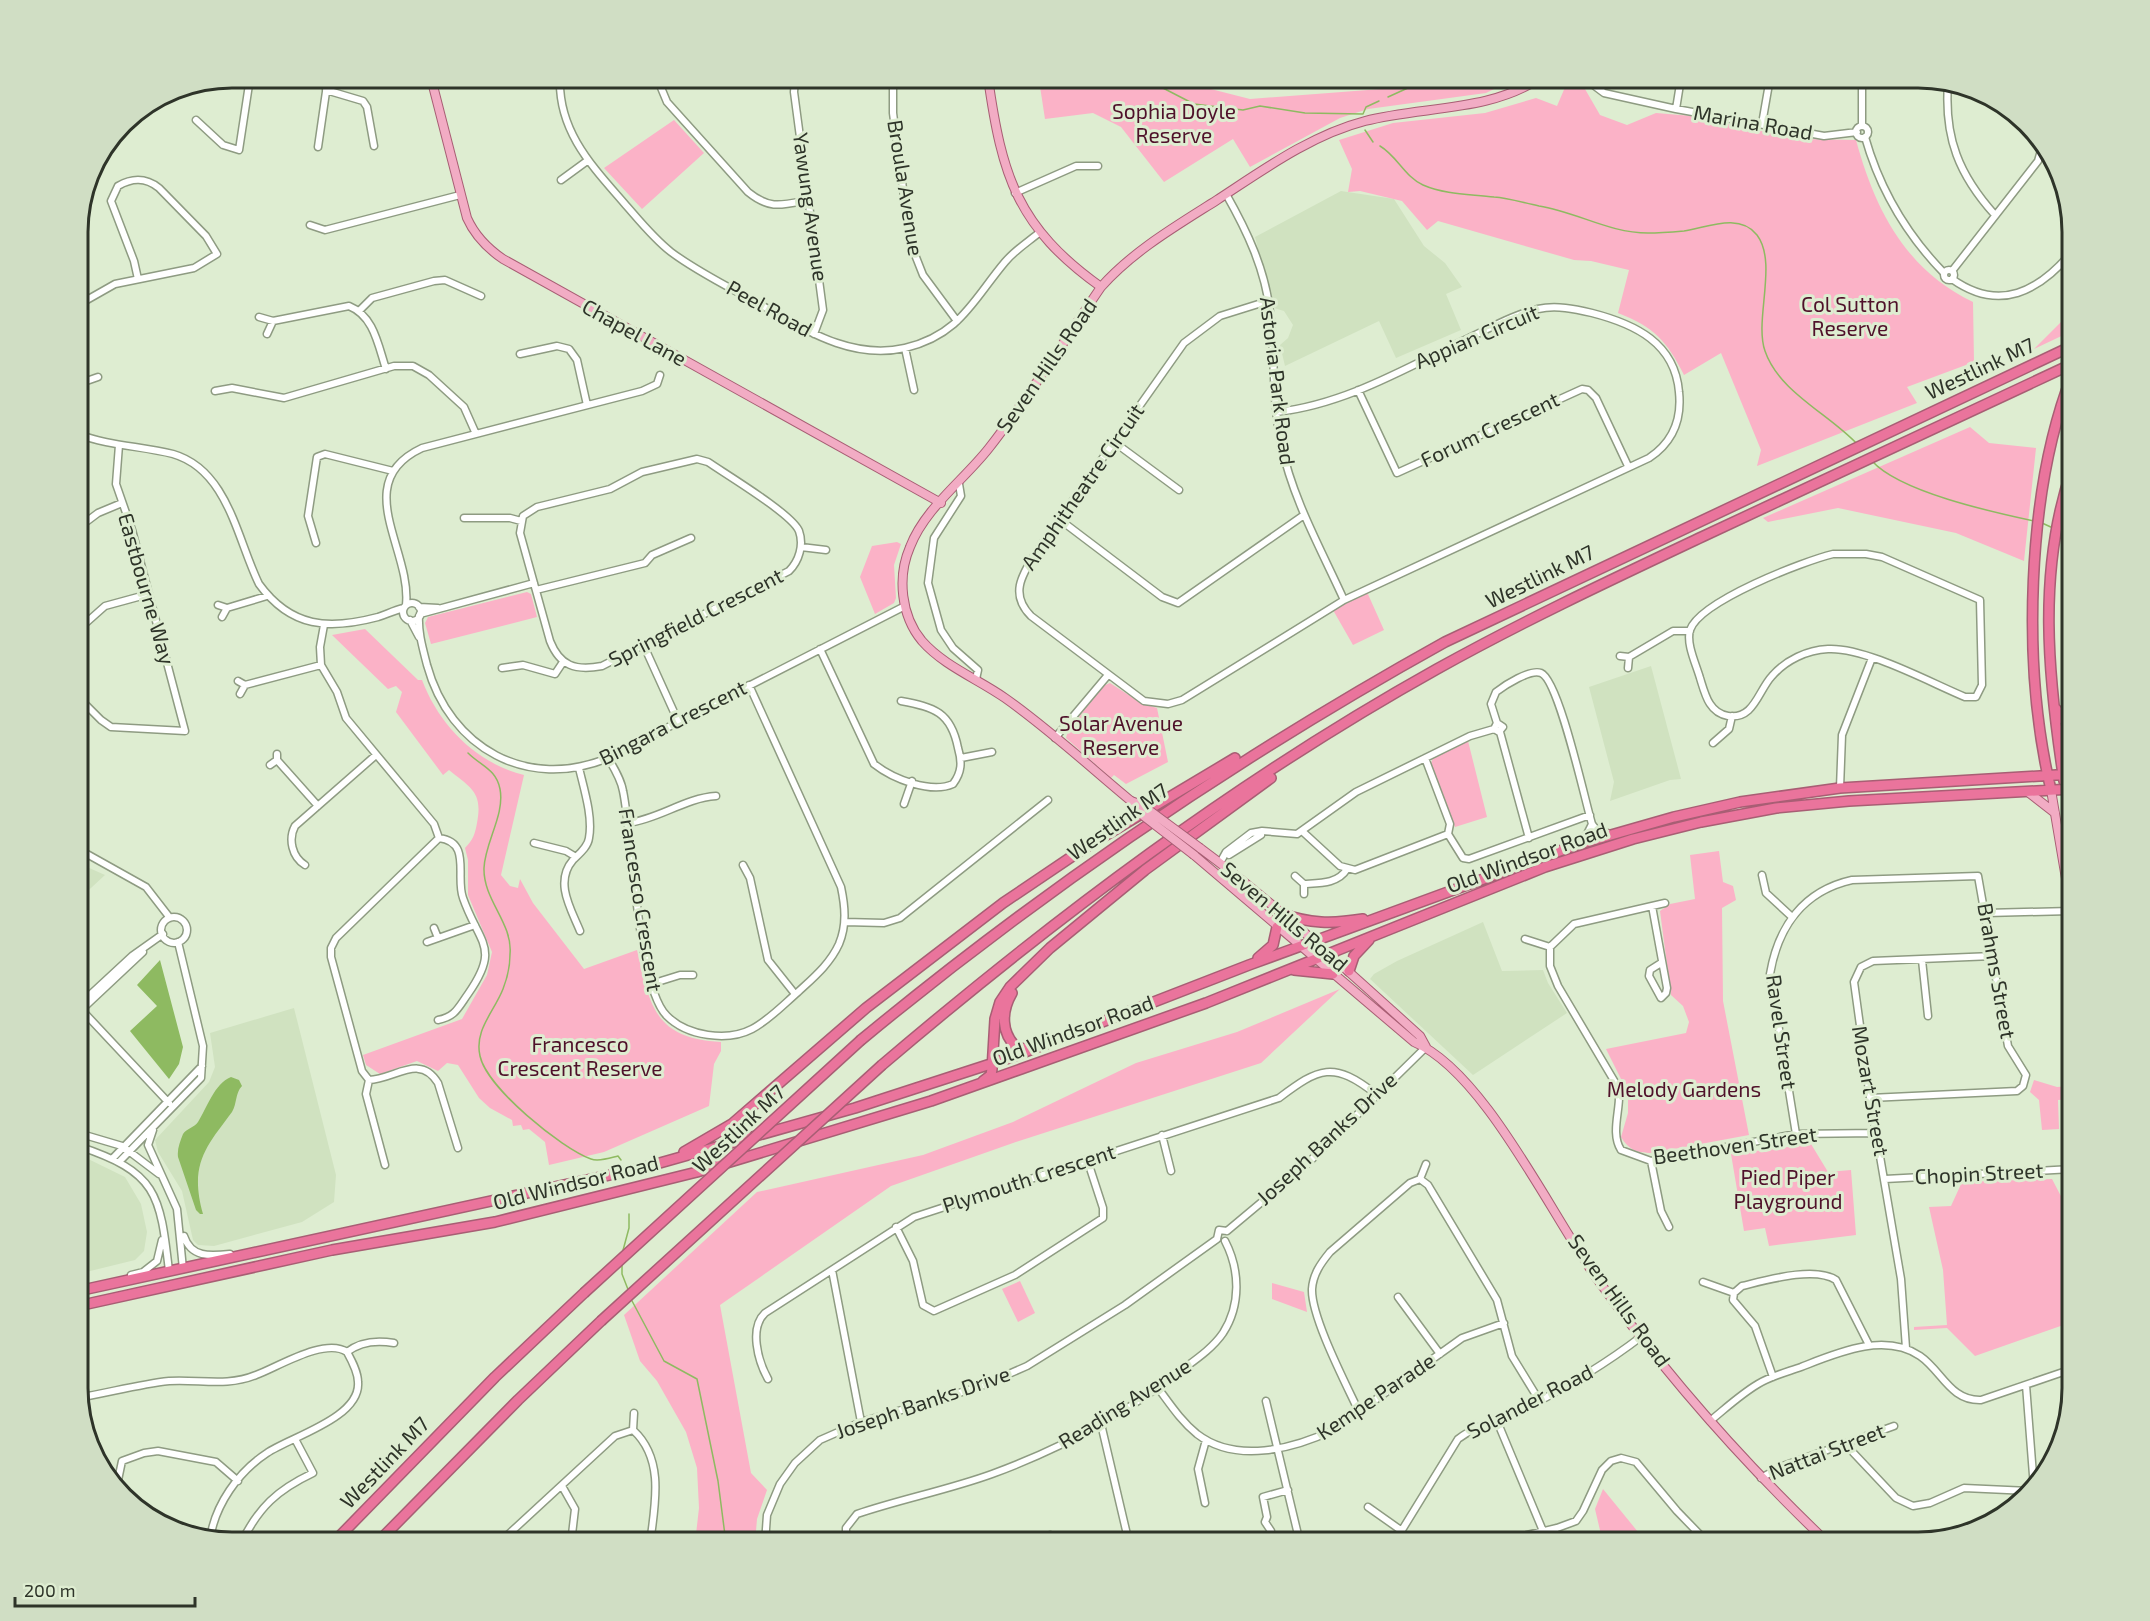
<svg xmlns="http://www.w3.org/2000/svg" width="2150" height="1621" viewBox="0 0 2150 1621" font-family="'Exo 2',sans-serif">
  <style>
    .built { fill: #d0e2c0 }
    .green { fill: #fbb2c7 }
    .water { fill: #8eba61 }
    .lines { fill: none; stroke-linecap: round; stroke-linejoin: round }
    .stream { stroke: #8eba61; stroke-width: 1.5 }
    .minor-casing { stroke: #8e9b82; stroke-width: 9 }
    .major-casing { stroke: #a85e74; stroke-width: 10 }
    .highway-casing { stroke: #a85e74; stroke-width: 12 }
    .minor { stroke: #fff; stroke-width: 6 }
    .major { stroke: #f2acc4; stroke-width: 8 }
    .highway { stroke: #ea749c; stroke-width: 9 }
    .major-bridge-casing { stroke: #a85e74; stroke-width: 10; stroke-linecap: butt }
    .highway-bridge-casing { stroke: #a85e74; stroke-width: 12; stroke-linecap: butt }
    .major-bridge { stroke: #f2acc4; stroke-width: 8 }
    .highway-bridge { stroke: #ea749c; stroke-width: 9 }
    .labels { text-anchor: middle; stroke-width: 6; stroke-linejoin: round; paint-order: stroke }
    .park-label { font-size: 21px; fill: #4f112a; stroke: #deedd1 }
    .street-label { font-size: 21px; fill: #2e3429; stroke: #deedd1 }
    .rim { fill: none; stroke: #2e3429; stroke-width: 3 }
  </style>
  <rect width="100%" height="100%" fill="#deedd1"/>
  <path class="built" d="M1341,191L1394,199L1424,246L1445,263L1462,287L1446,294L1461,330L1396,358L1379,321L1285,366L1280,345L1288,338L1293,325L1284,311L1274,308L1255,237Z
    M1651,666L1681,779L1670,780L1610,801L1614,782L1589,687Z
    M78,863L105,875L78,900Z
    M1483,922L1502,971L1543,970L1548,983L1567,1013L1473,1075L1370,979L1374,974L1397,961Z
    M294,1008L336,1175L334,1202L302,1222L214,1246L198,1245L193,1240L182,1191L158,1152L155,1140L209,1082L215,1067L210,1033Z
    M78,1154L125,1177L141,1204L147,1232L144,1251L135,1260L78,1274Z"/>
  <path class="green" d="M998,78H1196L1195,85L1250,99L1394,88L1403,78H1516L1486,93L1368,109L1340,118L1250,167L1233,139L1164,182L1121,127L1093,113L1045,119L1039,80L999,86Z
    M1569,78H1575L1585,89L1600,115L1627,125L1656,113L1692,116L1799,139L1856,140C1875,210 1906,270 1973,302L1974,362L1907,387L1917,403L1757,466L1761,450L1721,353L1684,375C1667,341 1654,327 1618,313L1629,270L1591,261L1574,260L1438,221L1427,230L1402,201L1360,191L1348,192L1352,169L1339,140L1393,123L1485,113L1536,98L1557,106Z
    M674,120L704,153L642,209L604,168Z
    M2072,311V331L2034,349Z
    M1970,427L1989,443L2036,448L2024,561L1956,533L1838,508L1768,522L1763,518Z
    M2072,508V674L2064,582L2069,518Z
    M897,542L901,544L894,565L896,598L894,603L875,614L860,577L872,546Z
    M527,592L531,594L537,617L431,644L425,623L428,617Z
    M1367,592L1384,630L1353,645L1333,610Z
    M365,629L418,680H422C439,725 476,763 524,775L501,875L510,886L518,888L520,879L533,903L584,969L637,950C650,1005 653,1038 721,1042V1051L714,1064L709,1106L604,1152L549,1165L545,1142L529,1129L523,1130L521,1125L513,1126L512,1120L490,1108L479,1098L458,1065L447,1063L438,1071L417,1061L380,1074L366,1065L363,1055L462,1019L487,975L492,952L468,895V860L465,848C473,840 475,834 477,823C483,792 471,788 449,770L443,775L396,712L402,692L396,686L388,689L332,635Z
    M1110,683L1141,703L1157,708L1168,762L1126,784L1114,775L1111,778L1066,738L1068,731L1103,686Z
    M1468,741L1487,817L1455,827L1430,766L1433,758Z
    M1719,851L1723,882L1733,886L1736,900L1722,908L1723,1001L1749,1135L1652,1153C1637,1153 1629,1150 1621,1137L1628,1113V1093L1606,1049L1686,1033L1689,1022L1683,1006L1671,995L1660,911L1670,904L1695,899L1690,855Z
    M1340,989L1261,1063L1019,1141L891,1186L720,1305L751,1473L767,1490L757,1519L755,1543H695L699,1508L697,1468L686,1432L657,1381L640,1361L624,1315L757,1192L923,1155L1013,1122L1136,1063L1237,1032Z
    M2034,1080L2057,1087L2072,1086V1099L2058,1100L2059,1129L2042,1130L2039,1100L2030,1092Z
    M1811,1144L1828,1172L1851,1170L1856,1235L1769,1246L1765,1228L1744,1231L1731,1154Z
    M2052,1179L2064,1202H2066L2072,1322L1975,1356L1947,1328L1914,1330V1327L1947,1325L1943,1270L1929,1207L1951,1206L1962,1182Z
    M1020,1281L1035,1313L1018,1322L1002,1289Z
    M1272,1283L1304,1292L1307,1312L1272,1299Z
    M1603,1489L1647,1543H1603L1595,1509Z"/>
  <path class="water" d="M160,960L183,1047L179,1064L169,1079L130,1031L157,1006L137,985Z
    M231,1077L239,1080L242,1086C235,1093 237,1104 232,1112C206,1147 189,1164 203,1214H200L196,1210L178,1157C177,1149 180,1142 183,1134C187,1128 194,1128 198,1122C207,1108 214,1084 231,1077Z"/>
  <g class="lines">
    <path class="stream" d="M1155,78L1161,87L1194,104L1243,110L1260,106L1305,113L1363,114
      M1388,97L1410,87L1419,78
      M1363,114L1366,107L1379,101
      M1365,130L1373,142
      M1380,146C1397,156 1405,177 1423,185C1446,195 1471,194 1494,197C1509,198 1524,203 1539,206C1577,212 1609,233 1648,233C1660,233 1672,232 1684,231C1706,228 1739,212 1757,235C1778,263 1754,320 1765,351C1779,392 1829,414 1857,444
      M1872,461C1900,492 1992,512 2034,521
      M2042,523L2053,528
      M2060,533L2072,541
      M468,753C481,766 496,769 500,789C505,815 485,842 484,868C483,900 513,923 510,954C510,965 507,979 503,989C494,1012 474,1030 480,1056C487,1088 561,1148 591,1159C599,1162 610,1158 618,1156L621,1160
      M622,1254L629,1228V1214
      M622,1265V1274L629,1292
      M631,1299L664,1361L697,1379L718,1481L726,1543"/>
    <g class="minor-casing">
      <path id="minor" d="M560,78C558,131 592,166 624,203C639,220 653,238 671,252C699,273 731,288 761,305C806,330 851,360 905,348C960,335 973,300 1005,262C1015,250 1028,242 1040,232
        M657,78L667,102L748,192C770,210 782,205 809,200
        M795,78L794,92L823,310L814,334
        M893,78V113L910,242L923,275L957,321
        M1584,78L1604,93L1676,109L1824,136L1857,132
        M1862,78V126
        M1948,83C1944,138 1959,175 1995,215
        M326,90L363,101L367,107L374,146
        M1676,109L1681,78
        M196,120L223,145L239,150L250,78
        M1762,124L1770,78
        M1856 132a6 6 0 1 1 12 0a6 6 0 1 1-12 0Z
        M1865,137C1880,190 1906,234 1944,273
        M318,147L328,78
        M561,180L587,161
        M1015,193L1076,166H1098
        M1226,194C1247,231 1265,269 1270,312C1275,356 1272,401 1281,444C1293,500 1321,549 1344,600
        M310,225L325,230L460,195
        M1944 275a5 5 0 1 1 10 0a5 5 0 1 1-10 0Z
        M1952,271L2038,161L2042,147
        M1952,279C2000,313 2039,291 2072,252
        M1268,301L1220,316L1184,343L1035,554C1021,576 1010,595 1031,616L1144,701L1168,704L1182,700L1344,600L1649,458C1673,442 1682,420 1679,392C1675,343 1635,324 1592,313C1575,309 1556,305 1538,309C1516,314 1496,325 1475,335C1411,365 1348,404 1277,412
        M78,305L115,284L194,268L217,254L206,236L159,188C145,177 132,178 118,186L111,201L134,261L138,279
        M360,310L372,298L434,281L445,280L481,296
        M259,317L273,321L349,306C374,316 378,345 386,369
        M267,334L273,321
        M905,348L914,390
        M520,354L557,346L569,349L577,360L587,405
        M78,384L98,377
        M1358,390L1397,473L1582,389L1588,390L1596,398L1628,466
        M215,391L232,388L284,398L394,366H413L429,375L464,407L476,434
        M78,434C109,446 142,446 173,454C228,470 237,539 259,584C291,628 329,630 378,617C387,614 395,610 404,608
        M1114,442L1179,490
        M697,459L708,462C727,475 792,514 799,531C804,545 799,561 789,571L602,666C575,671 560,666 550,641L520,533L523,516L537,507L610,489L642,472Z
        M959,484L961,496L934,538L928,583L941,630L953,648L978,670L976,679
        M464,518H510L521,521
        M1059,519L1162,597L1178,603L1304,515
        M78,528L98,513L122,503
        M316,543L308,516L317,457L325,454L393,471
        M801,547L826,550
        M1833,554H1866L1882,557L1980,600L1982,685L1976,697H1965C1929,682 1865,647 1828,649C1807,650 1786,660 1772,676C1758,691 1754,720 1728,716C1709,713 1705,694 1700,678C1696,664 1686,644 1690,630C1700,601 1804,561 1833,554Z
        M536,590L645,563L652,555L691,538
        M403 612a9 9 0 1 1 18 0a9 9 0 1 1-18 0Z
        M218,605L227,608L222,617
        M406,605C412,550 349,482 422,448L642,391L657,384L660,375
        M419,607L438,608
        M227,608L267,596
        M420,614L534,583
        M419,616C418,633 423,649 427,665C450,749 528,791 608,758L905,606
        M410,620L419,637
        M324,625L320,647L321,665L337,692L346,718L434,824L439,838L336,938L331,948V957L362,1071L369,1080C395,1079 420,1053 438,1083L458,1148
        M78,630L105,606L149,594
        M644,646L678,721
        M820,649L874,764C893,779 931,794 953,784C962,772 962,762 958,748C951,712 934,707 901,701
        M1620,656L1629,657L1628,668
        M1629,657L1673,631H1690
        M502,668L523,665L555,674L563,662
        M238,681L245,685L240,694
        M245,685L321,665
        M78,697L101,720L111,727L185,731L132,530L116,484L119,445
        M1497,723L1491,704L1496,692C1505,685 1530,669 1541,673C1559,680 1585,801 1592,824L1596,829L1610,834
        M1500,732L1529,838
        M1055,738L1108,675
        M1713,743L1729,729L1732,716
        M608,758C614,768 621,779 623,791C633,838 637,987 667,1016C687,1036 727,1042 752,1029C769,1020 783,1005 798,992C813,978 830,964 839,944C847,925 845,906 841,887L749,685
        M961,758L992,752
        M1425,758L1450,824L1448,834L1463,858L1469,859L1590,815
        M277,760L318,806
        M270,765L277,760V754
        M579,768C584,789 593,817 589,838C588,847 579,854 573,860C554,882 571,909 580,931
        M1840,788L1842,735L1872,658
        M904,804L912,781
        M628,823C659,819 685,798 716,796
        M1302,831L1340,866L1355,870L1448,834
        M1579,842L1587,834L1592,824
        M534,843L566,851L576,857
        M78,849L146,887L170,918
        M1229,855L1261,835
        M1220,863L1226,852L1251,833L1262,831L1297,834L1356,792L1470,736L1494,729L1499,732L1503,727L1497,723L1494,729
        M305,865C292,857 288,839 295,826L376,755
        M743,865L750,878L768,960L795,994
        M1762,875L1766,893L1792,917
        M1295,876L1304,884V894
        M1304,884C1319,883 1338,884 1347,869
        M1665,903L1574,924L1550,947V966L1558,986L1619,1089C1621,1109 1610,1133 1621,1150L1651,1161L1796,1134L1876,1133
        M1652,906L1667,988L1666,993L1661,998L1649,976L1650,970L1661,963
        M1986,913L2071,911
        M161 930a13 13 0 1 1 26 0a13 13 0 1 1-26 0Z
        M845,922L884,923L900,918L1048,800
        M434,928L438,938
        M163,934L132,956L78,1006L169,1103
        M1525,939L1550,947
        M427,942L475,925
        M1922,960L1928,1016
        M651,984L680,975H693
        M78,1013L143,952
        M438,1020C455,1017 458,1008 468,994C501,947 479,944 463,898C455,877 472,842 439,838
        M369,1080L366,1094L385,1165
        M153,1130L148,1145L177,1209L183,1269
        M78,1133L122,1146L159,1174
        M1796,1134L1770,974C1778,927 1803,891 1852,880L1978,876L2008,1046L2026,1075L2023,1086L2017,1091L1870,1098
        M1162,1135L1171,1171
        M78,1146C157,1172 160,1193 169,1271
        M113,1158L202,1066
        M120,1161L201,1078L203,1046L178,942
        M1651,1161L1661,1211L1669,1227
        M1420,1179L1428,1185L1497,1300L1512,1356L1539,1400
        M1885,1179L2072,1169
        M896,1227L913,1261L923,1305L934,1311L1015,1275L1103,1218V1208L1087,1159
        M1227,1231L1307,1164L1426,1047
        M184,1236C191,1258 210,1256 230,1254
        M1217,1239L1219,1230L1227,1231
        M832,1270L861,1422
        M131,1275L143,1272L157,1261L162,1240
        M1703,1282L1734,1293
        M1398,1297L1440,1354
        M1906,1348L1901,1279L1870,1098L1854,982L1861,967L1873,961L1993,956
        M347,1352C361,1341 377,1340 394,1343
        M1773,1377L1755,1326L1733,1300L1734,1293L1742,1286C1767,1280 1815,1266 1836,1280L1869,1345
        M768,1379C758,1361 749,1328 765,1313L914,1217L1279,1098C1319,1068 1333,1060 1377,1095
        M2026,1385L2034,1488
        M1158,1388C1170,1404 1181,1421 1197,1434C1236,1464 1293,1449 1333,1430L1462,1338L1504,1323
        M79,1401L88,1396C115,1391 142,1384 169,1381C199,1379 227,1387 256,1375C278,1367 325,1337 347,1352C352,1361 358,1372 358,1382C361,1418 290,1437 267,1453C238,1472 215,1505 210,1539
        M1266,1401L1300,1543
        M1359,1412C1346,1384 1311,1317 1312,1289C1313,1274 1321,1263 1330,1252L1410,1183L1420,1179L1426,1164
        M1497,1421L1543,1531
        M1710,1421C1726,1408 1741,1394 1758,1384C1771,1376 1787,1372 1801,1367C1837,1353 1884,1332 1920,1356C1942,1371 1950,1401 1981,1400L2072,1369
        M1101,1424L1129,1543
        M633,1430C665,1459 655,1505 650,1543
        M633,1430L634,1413
        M1846,1445L1896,1498L1913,1506L1930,1503L1964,1488L2029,1491
        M1761,1478L1783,1466L1894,1426
        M117,1485L122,1461L144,1453L158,1451L216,1462L238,1481
        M562,1486L575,1509L571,1543
        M1205,1503L1198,1469L1206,1440
        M1368,1507L1402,1531
        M1050,1535L1055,1543
        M241,1543C259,1507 277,1490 313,1473L295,1439
        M499,1543L615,1436L633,1430
        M765,1543L767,1515L780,1484L795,1463L820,1440L861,1422L979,1387L1027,1366L1125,1305L1217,1239
        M846,1543V1528L857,1514C901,1499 948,1490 992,1474C1060,1449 1122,1416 1179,1372C1195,1360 1212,1349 1223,1333C1241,1305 1240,1270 1225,1241
        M1272,1543L1271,1531L1265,1522L1267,1517L1263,1497L1288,1490
        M1394,1543L1458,1439C1476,1425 1498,1421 1518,1412C1562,1390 1603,1366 1642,1336
        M1493,1543L1557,1528L1576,1521L1583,1511L1602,1470L1611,1461L1621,1458L1636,1462L1677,1511L1708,1543"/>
    </g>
    <g class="major-casing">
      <path id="major" d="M431,78L467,218C475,236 487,248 503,259L941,503
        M988,78C1002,176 1017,227 1101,287
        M2066,789L2072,827
        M2051,790L2072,914
        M2028,792L2055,813
        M1131,801C1090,767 1049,729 1005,698C978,679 944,666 922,641C901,616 897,577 910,547C925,508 964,480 989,448C1029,397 1064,341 1101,287C1133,251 1176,226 1217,200C1263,170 1311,135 1365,121C1422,106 1490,112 1540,78
        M1200,848C1277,905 1348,971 1420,1036L1426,1047
        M1194,855L1414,1042C1485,1072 1552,1217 1598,1280C1666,1375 1744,1463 1828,1543"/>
    </g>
    <g class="highway-casing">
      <path id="highway" d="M2056,709L2065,721L2072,749
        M2064,781C2048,677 2037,570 2072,469
        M2051,790C2022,668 2026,493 2072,375
        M1280,913C1310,924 1332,924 1363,919
        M1258,958L1273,945L1277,927
        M1294,970L1333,974
        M1349,971L1354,956L1369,940
        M1012,993C1001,1012 1001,1033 1017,1048L1029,1049
        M861,1040C1045,888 1236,758 1445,642L2072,346
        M882,1065C1056,917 1238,780 1437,669C1525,620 1615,578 1706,535C1828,478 1950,421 2072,364
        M983,1081L991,1075L992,1069L995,1019L1000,1002L1010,987L1050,948L1145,870L1271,778
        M684,1152L732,1124L866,1008L1003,903L1086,847L1235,758
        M78,1291L642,1168L855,1108L1012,1057L1249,965L1576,845L1674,817L1740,802L1840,788L2072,774
        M78,1306L332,1250L495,1222L697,1172L931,1101L1021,1069L1206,1003L1545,867L1633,839L1701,822L1776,808L1849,801L2072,789
        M333,1543L495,1377L584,1293
        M377,1543L518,1400L601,1321"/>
    </g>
    <use href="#minor" class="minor"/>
    <use href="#major" class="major"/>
    <use href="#highway" class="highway"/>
    <g class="major-bridge-casing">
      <path id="major-bridge" d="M1131,801L1136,810L1194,855
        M1131,801L1142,805L1200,848"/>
    </g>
    <g class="highway-bridge-casing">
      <path id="highway-bridge" d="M584,1293L861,1040
        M601,1321L882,1065"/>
    </g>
    <use href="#major-bridge" class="major-bridge"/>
    <use href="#highway-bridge" class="highway-bridge"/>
  </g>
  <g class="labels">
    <g class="park-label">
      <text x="1174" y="119">Sophia Doyle<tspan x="1174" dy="24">Reserve</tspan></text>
      <text x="1850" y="312">Col Sutton<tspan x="1850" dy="24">Reserve</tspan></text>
      <text x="1121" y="731">Solar Avenue<tspan x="1121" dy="24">Reserve</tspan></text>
      <text x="580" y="1052">Francesco<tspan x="580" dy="24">Crescent Reserve</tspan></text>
      <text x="1684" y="1097">Melody Gardens</text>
      <text x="1788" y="1185">Pied Piper<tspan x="1788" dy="24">Playground</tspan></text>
    </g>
    <g class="street-label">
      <text transform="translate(1753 123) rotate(10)" y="7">Marina Road</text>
      <text transform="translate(905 188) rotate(81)" y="7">Broula Avenue</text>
      <text transform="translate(810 207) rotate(82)" y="7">Yawung Avenue</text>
      <text transform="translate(769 309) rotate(29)" y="7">Peel Road</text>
      <text transform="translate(634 333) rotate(29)" y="7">Chapel Lane</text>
      <text transform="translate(1477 337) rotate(-23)" y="7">Appian Circuit</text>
      <text transform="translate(1047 366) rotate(-55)" y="7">Seven Hills Road</text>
      <text transform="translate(1980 369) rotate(-25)" y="7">Westlink M7</text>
      <text transform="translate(1277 381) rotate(83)" y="7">Astoria Park Road</text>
      <text transform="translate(1490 430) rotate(-25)" y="7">Forum Crescent</text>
      <text transform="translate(1083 487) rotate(-55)" y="7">Amphitheatre Circuit</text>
      <text transform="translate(1540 577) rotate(-26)" y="7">Westlink M7</text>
      <text transform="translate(146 589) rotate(74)" y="7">Eastbourne Way</text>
      <text transform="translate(696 618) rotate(-27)" y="7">Springfield Crescent</text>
      <text transform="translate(673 723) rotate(-27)" y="7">Bingara Crescent</text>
      <text transform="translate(1118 822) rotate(-35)" y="7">Westlink M7</text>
      <text transform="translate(1527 858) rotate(-20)" y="7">Old Windsor Road</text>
      <text transform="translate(640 900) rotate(81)" y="7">Francesco Crescent</text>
      <text transform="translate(1284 917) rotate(40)" y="7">Seven Hills Road</text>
      <text transform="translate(1996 971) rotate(80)" y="7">Brahms Street</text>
      <text transform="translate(1073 1031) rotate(-20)" y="7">Old Windsor Road</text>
      <text transform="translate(1781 1032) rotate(82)" y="7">Ravel Street</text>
      <text transform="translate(1870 1091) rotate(80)" y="7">Mozart Street</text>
      <text transform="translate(739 1129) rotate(-43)" y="7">Westlink M7</text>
      <text transform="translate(1327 1139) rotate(-43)" y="7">Joseph Banks Drive</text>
      <text transform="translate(1735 1146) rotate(-8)" y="7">Beethoven Street</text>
      <text transform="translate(1979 1174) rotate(-3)" y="7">Chopin Street</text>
      <text transform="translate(1029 1179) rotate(-18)" y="7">Plymouth Crescent</text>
      <text transform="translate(576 1183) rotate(-14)" y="7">Old Windsor Road</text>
      <text transform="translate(1619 1301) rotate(54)" y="7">Seven Hills Road</text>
      <text transform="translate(1376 1397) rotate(-34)" y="7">Kempe Parade</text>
      <text transform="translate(1530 1402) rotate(-27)" y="7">Solander Road</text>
      <text transform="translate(923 1403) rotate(-19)" y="7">Joseph Banks Drive</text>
      <text transform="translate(1125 1404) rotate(-32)" y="7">Reading Avenue</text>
      <text transform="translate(1827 1452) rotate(-21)" y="7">Nattai Street</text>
      <text transform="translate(385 1463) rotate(-46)" y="7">Westlink M7</text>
    </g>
  </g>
  <path d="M0 0H2150V1621H0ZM232 88H1918A144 144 0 0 1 2062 232V1388A144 144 0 0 1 1918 1532H232A144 144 0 0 1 88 1388V232A144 144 0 0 1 232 88Z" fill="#d0dec4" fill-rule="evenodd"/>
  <path class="rim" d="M232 88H1918A144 144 0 0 1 2062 232V1388A144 144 0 0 1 1918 1532H232A144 144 0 0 1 88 1388V232A144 144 0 0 1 232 88Z"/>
  <path d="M15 1597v9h180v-9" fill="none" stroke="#2e3429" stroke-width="3"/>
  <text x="24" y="1597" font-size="18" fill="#2e3429" stroke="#deedd1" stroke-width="4.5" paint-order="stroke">200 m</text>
</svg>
